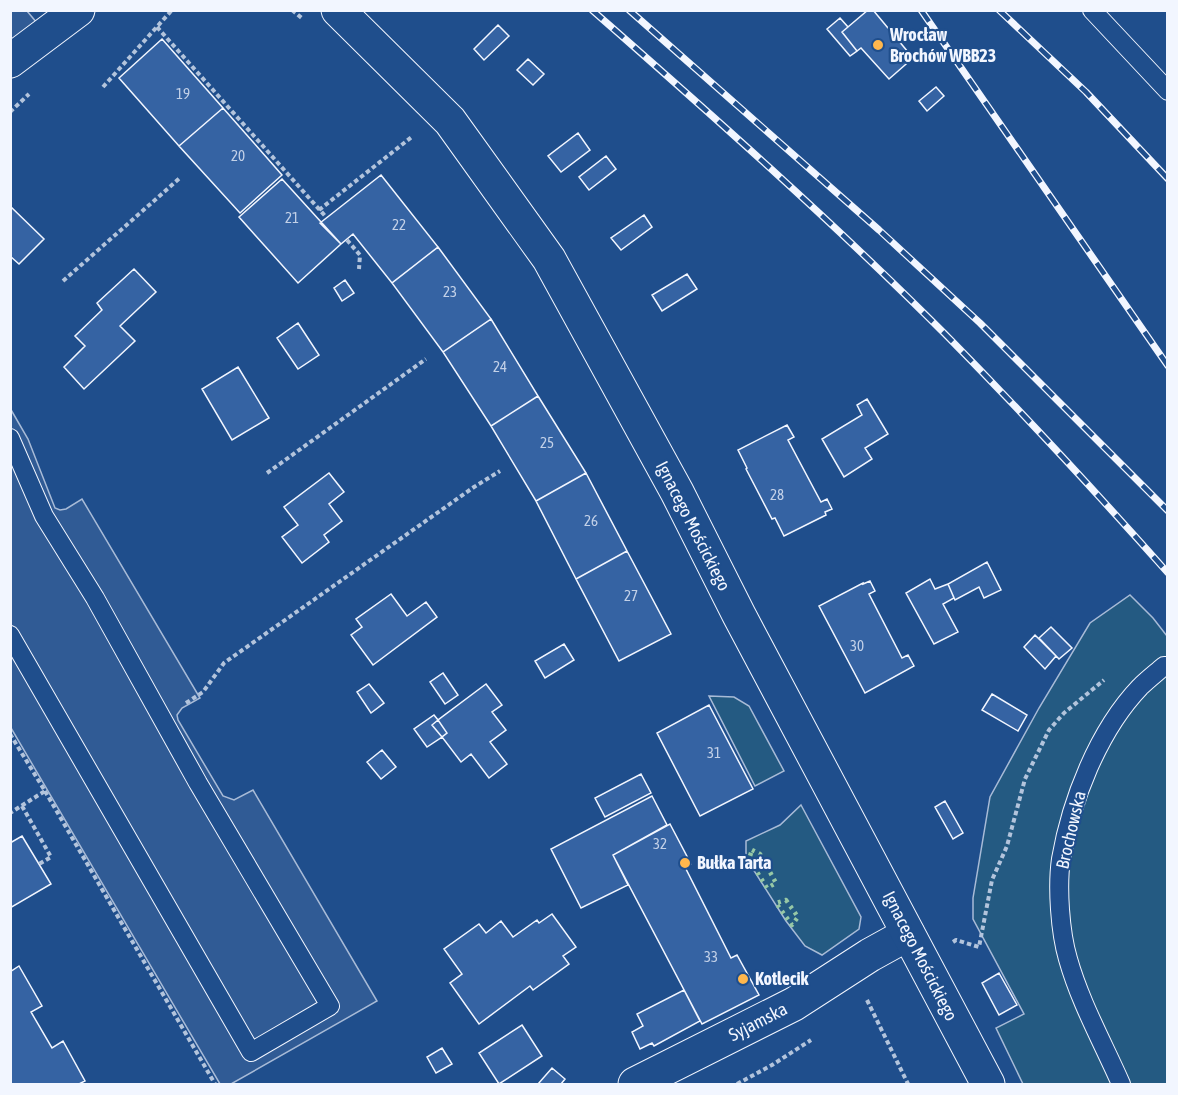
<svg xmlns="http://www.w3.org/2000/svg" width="1178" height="1095" viewBox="0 0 1178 1095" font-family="'Asap Condensed',sans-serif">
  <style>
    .green { fill: #245a82; stroke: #a8bbd7; stroke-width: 1.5 }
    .parking { fill: #305b95; stroke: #a8bbd7; stroke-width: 1.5 }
    .building { fill: #3563a3; stroke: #f2f6ff; stroke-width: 1.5 }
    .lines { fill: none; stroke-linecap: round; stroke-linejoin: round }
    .lane-casing { stroke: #f2f6ff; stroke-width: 20 }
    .street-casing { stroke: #f2f6ff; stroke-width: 35 }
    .secondary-casing { stroke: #f2f6ff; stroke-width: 35 }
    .path { stroke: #b3c4dc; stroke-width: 4; stroke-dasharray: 4.5 3; stroke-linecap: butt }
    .lane { stroke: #1f4e8c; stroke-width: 18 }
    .street { stroke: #1f4e8c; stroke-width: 33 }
    .secondary { stroke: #1f4e8c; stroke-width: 33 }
    .rail-casing { stroke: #f2f6ff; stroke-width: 7 }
    .rail { stroke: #1f4e8c; stroke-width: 4.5; stroke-dasharray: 14; stroke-linecap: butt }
    .hedge { stroke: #97c8a6; stroke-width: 4.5; stroke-dasharray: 3 4.5; stroke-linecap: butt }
    .poi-dot { fill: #ffb74d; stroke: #1f4e8c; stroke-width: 2 }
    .labels { text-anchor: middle; stroke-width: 4.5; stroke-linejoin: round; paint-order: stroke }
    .number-label { font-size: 15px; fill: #c3d1e8 }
    .poi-label { font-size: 18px; font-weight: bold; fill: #f2f6ff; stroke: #1f4e8c; text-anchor: start }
    .street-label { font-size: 18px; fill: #f2f6ff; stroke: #1f4e8c }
  </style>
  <rect width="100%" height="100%" fill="#1f4e8c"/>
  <path class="green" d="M1130,595L1153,618L1167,636V1084H1023L996,1028L1024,1014L973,919V898L990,797L1039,708L1090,623Z
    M709,696L734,697L749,706L784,771L755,786Z
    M801,805L861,917L859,929L822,955L805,946L786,921L746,858V841L780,825Z"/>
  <path class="parking" d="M11,11H27L37,23L11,43Z
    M10,408L28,439L55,508L60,510L66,509L82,499L200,698L182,708L177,715L178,720L223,796L234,800L253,790L377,1001L231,1084H220L11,728Z"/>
  <path class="building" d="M868,10H873L913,58L889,79L861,48L857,51L842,32Z
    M840,18L848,27L842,32L857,51L850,56L827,29Z
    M498,25L509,36L484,60L474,49Z
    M162,39L223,108L179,146L119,78Z
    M528,59L544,74L533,85L517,70Z
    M936,87L944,96L927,111L919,101Z
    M223,108L282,175L240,213L179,146Z
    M578,133L590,150L561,172L548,156Z
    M606,156L616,169L589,190L579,177Z
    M381,175L438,247L392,283L353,234L341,244L320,223Z
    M282,179L341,244L298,283L239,217Z
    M10,206L44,239L19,264L10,256Z
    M644,215L652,227L621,250L611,238Z
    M438,247L491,319L443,352L392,283Z
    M134,269L156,292L120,326L135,341L84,389L64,367L85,346L75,336L102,310L97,303Z
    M687,274L697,289L662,311L652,295Z
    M345,280L354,293L342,301L334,288Z
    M491,319L538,396L491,426L443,352Z
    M298,323L319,355L298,369L277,338Z
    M238,367L269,418L232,440L202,389Z
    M538,396L586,473L536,501L491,426Z
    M867,399L888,434L865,448L872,459L844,477L822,439L862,415L857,405Z
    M787,425L794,437L788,440L821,502L827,499L832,509L825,512L826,515L784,536L775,518L772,519L746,469L747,468L738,450Z
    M329,473L344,492L329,504L342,521L324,535L329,542L302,563L282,537L298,525L284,507Z
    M586,473L627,551L576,579L536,501Z
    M627,551L671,634L619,661L576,579Z
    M987,562L1001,590L984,598L979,587L955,600L948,584Z
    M930,579L935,589L948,584L954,598L943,604L958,632L934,644L906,593Z
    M870,581L875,591L869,594L902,658L908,655L914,666L865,693L819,606L863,583V584Z
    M391,594L407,616L426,602L437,617L373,665L351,635L362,627L356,619Z
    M1051,627L1072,648L1059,659L1039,638Z
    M1035,635L1056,656L1045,669L1024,647Z
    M564,644L574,660L545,678L535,661Z
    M443,673L458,695L445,704L430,682Z
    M369,684L384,703L371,713L357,692Z
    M486,684L502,705L492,712L506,730L490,742L507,764L489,778L471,754L461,762L442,737L447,733L438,720Z
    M992,694L1027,715L1018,731L982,710Z
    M709,705L753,789L700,816L657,733Z
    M434,715L438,720L432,725L442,737L427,747L414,729Z
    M438,720L447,733L442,737L432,725Z
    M382,750L396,767L381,779L367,762Z
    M641,774L651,793L605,817L595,798Z
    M652,796L667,825L613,855L628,885L581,908L551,849Z
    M945,801L963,833L953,839L935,807Z
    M670,824L691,864L685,867L731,958L737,955L759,995L702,1024L613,855Z
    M22,836L51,884L10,908V843Z
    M552,914L576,947L563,956L569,964L533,990L530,986L479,1024L450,983L462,974L444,949L479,924L486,933L501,921L513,937L537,920L539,923Z
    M19,966L42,1006L31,1012L52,1048L63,1041L85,1081L79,1084H10V972Z
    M999,973L1017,1005L999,1015L982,983Z
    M684,990L700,1021L654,1046L652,1043L640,1049L632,1032L643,1026L637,1014Z
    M522,1025L542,1056L499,1084L479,1053Z
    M442,1048L452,1064L436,1073L427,1057Z
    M552,1068L565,1079L561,1084H538Z"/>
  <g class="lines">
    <g class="lane-casing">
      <path id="lane" d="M1092,10L1168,91
        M10,438L44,516L95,598L198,783L330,1006L251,1052L10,635
        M1121,1084C1103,1043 1080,1002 1068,959C1060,932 1057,887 1061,859C1071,801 1098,731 1140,687C1147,680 1156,673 1164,666H1168"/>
    </g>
    <g class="street-casing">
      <path id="street" d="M10,61L78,10
        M635,1084L794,1004L870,955L908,934"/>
    </g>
    <g class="secondary-casing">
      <path id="secondary" d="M338,10L450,121L549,259L677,492L739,615L988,1084"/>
    </g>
    <path class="path" d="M292,10L303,19
      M157,27L326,217
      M103,87L172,10
      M10,112L29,94
      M319,210L413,136
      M347,240L360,255L359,269
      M63,281L181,177
      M267,473L426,359
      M186,703L203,692L224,663L474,487L500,471
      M10,734L45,791L10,813
      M45,791L215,1084
      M22,806L51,857L39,864
      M953,942L956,940L979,947L992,880L1007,846L1025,779L1049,730L1064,713L1104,680
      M867,1000L908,1084
      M737,1084L772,1065L811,1040"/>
    <use href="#lane" class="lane"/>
    <use href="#street" class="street"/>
    <use href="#secondary" class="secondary"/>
    <g class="rail-casing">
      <path id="rail" d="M592,10C712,115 832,221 944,333C1021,411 1095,491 1168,573
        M629,10L879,230L980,323L1168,511
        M921,10L1168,366
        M999,10L1086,92L1168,179"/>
    </g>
    <use href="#rail" class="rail"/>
    <path class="hedge" d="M752,850L760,854L776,883L767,888L749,859Z
      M786,900L798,917L792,925L776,903Z"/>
  </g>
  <g class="poi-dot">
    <circle cx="878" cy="45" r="6"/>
    <circle cx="685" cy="863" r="6"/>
    <circle cx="743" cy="979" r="6"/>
  </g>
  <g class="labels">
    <g class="number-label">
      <text x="183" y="99">19</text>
      <text x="238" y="161">20</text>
      <text x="292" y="223">21</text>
      <text x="399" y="230">22</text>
      <text x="450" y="297">23</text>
      <text x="500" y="372">24</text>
      <text x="547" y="448">25</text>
      <text x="777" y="500">28</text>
      <text x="591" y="526">26</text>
      <text x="631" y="601">27</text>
      <text x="857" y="651">30</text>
      <text x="714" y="758">31</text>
      <text x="660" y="849">32</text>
      <text x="711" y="962">33</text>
    </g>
    <g class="poi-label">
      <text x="890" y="41">Wrocław<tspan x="890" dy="21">Brochów WBB23</tspan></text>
      <text x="697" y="869">Bułka Tarta</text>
      <text x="755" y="985">Kotlecik</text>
    </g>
    <g class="street-label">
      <text transform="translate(693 526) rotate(63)" y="6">Ignacego Mościckiego</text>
      <text transform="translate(1071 830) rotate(-77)" y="6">Brochowska</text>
      <text transform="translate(920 956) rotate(63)" y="6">Ignacego Mościckiego</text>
      <text transform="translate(758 1022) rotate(-27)" y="6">Syjamska</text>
    </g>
  </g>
  <rect width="1178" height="1095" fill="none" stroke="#f2f6ff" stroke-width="24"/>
</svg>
